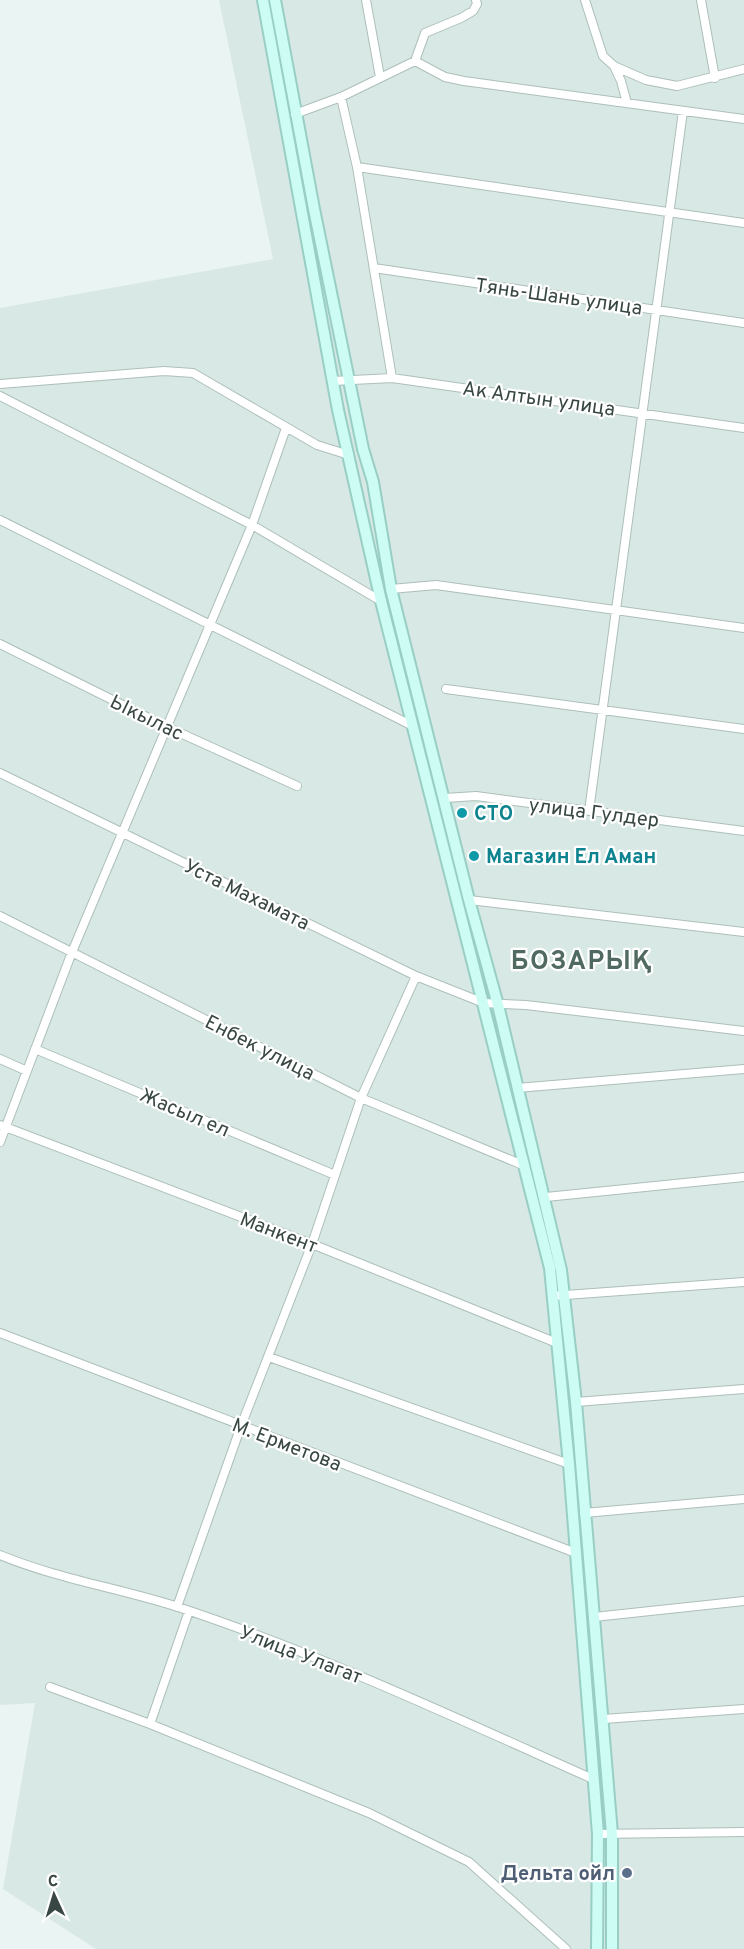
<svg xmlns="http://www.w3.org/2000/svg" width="744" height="1949" viewBox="0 0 744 1949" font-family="Overpass,sans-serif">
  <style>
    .residential { fill: #d8e8e4 }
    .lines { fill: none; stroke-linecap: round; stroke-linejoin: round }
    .street-casing { stroke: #adbfba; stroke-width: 10 }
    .secondary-casing { stroke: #99cec5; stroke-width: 14 }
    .street { stroke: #fff; stroke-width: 8 }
    .secondary { stroke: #ccfcf4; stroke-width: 10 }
    .culture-dot { fill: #0f9aa8; stroke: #fff; stroke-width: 2 }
    .service-dot { fill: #5c6f8a; stroke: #fff; stroke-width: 2 }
    .labels { text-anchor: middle; stroke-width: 4.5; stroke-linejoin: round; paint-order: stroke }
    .street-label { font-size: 20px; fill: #384743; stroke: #fff }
    .culture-label { font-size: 20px; font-weight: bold; fill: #0d838f; stroke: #fff; text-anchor: start }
    .service-label { font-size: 20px; font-weight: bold; fill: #4e5e75; stroke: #fff; text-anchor: end }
    .district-label { font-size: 26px; font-weight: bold; letter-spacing: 1.5px; fill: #506a61; stroke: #fff }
  </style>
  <rect width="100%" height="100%" fill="#eaf4f2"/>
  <path class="residential" d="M219,0H744V1949H96L3,1889L35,1703L0,1705V308L273,259Z"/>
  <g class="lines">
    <g class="street-casing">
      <path id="street" d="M366,0L380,77
        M585,0L603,56L614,66L646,80L677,86L744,69
        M701,0L715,78
        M415,61L445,77L464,81L744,119
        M614,66L621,81L627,103
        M341,97L357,167L392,378
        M295,114L341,97L415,61L425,33L461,18L473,11L477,4L476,0
        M357,167L744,223
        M374,268L744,323
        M333,381L392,378L744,428
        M0,384L164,371L193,373L317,445L349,455
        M0,396L252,525L381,601
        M0,520L413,726
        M391,589L436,585L744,628
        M0,644L167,727L297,786
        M446,689L744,729
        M0,773L416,976L484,1003L526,1005L744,1031
        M445,798L476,796L744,831
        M589,811L683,111
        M469,900L744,932
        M0,916L361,1098L525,1166
        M35,1049L335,1175
        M0,1059L27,1071
        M517,1088L744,1069
        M0,1125L312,1244L557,1343
        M0,1142L72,952L252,525L286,428
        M546,1197L744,1177
        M552,1296L744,1282
        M0,1333L576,1553
        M269,1357L569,1464
        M576,1402L744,1389
        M584,1513L744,1499
        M0,1555C58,1579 119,1588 178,1607C320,1654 456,1718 593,1779
        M177,1607L241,1426L312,1244L361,1098L416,976
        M594,1617L744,1601
        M50,1687L150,1724L369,1813L469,1862L566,1949
        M603,1719L744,1709
        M150,1724L189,1611
        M598,1834L744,1832"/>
    </g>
    <g class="secondary-casing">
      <path id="secondary" d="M263,0L338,410L381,601L550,1268L569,1464L598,1834L597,1949
        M275,0L314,209L363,449L373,482L391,589L469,900L498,1005L561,1270L576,1402L612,1834V1949"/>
    </g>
    <use href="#street" class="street"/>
    <use href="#secondary" class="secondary"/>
  </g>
  <g class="culture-dot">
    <circle cx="462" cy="813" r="6"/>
    <circle cx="474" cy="856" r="6"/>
  </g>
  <circle class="service-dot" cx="627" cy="1873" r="6"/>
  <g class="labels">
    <g class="street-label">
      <text transform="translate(559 296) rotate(8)" y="7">Тянь-Шань улица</text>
      <text transform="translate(539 398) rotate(8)" y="7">Ак Алтын улица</text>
      <text transform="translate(147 717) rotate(26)" y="7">Ыкылас</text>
      <text transform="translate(594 812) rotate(7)" y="7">улица Гулдер</text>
      <text transform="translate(247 894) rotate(26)" y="7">Уста Махамата</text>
      <text transform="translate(260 1047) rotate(27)" y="7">Енбек улица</text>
      <text transform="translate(185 1112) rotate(23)" y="7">Жасыл ел</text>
      <text transform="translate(279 1232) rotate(21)" y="7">Манкент</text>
      <text transform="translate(287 1444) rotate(21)" y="7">М. Ерметова</text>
      <text transform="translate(301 1654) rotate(21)" y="7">Улица Улагат</text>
    </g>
    <g class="culture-label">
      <text x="474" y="820">СТО</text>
      <text x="486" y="863">Магазин Ел Аман</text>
    </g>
    <g class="service-label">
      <text x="615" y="1880">Дельта ойл</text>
    </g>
    <g class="district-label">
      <text x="582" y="969">БОЗАРЫҚ</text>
    </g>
  </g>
  <g transform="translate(54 1895) rotate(356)" stroke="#ffffff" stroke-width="4.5" paint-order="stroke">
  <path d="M0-4.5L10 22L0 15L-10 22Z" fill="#384743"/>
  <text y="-9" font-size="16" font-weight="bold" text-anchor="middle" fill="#384743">С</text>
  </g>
</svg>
